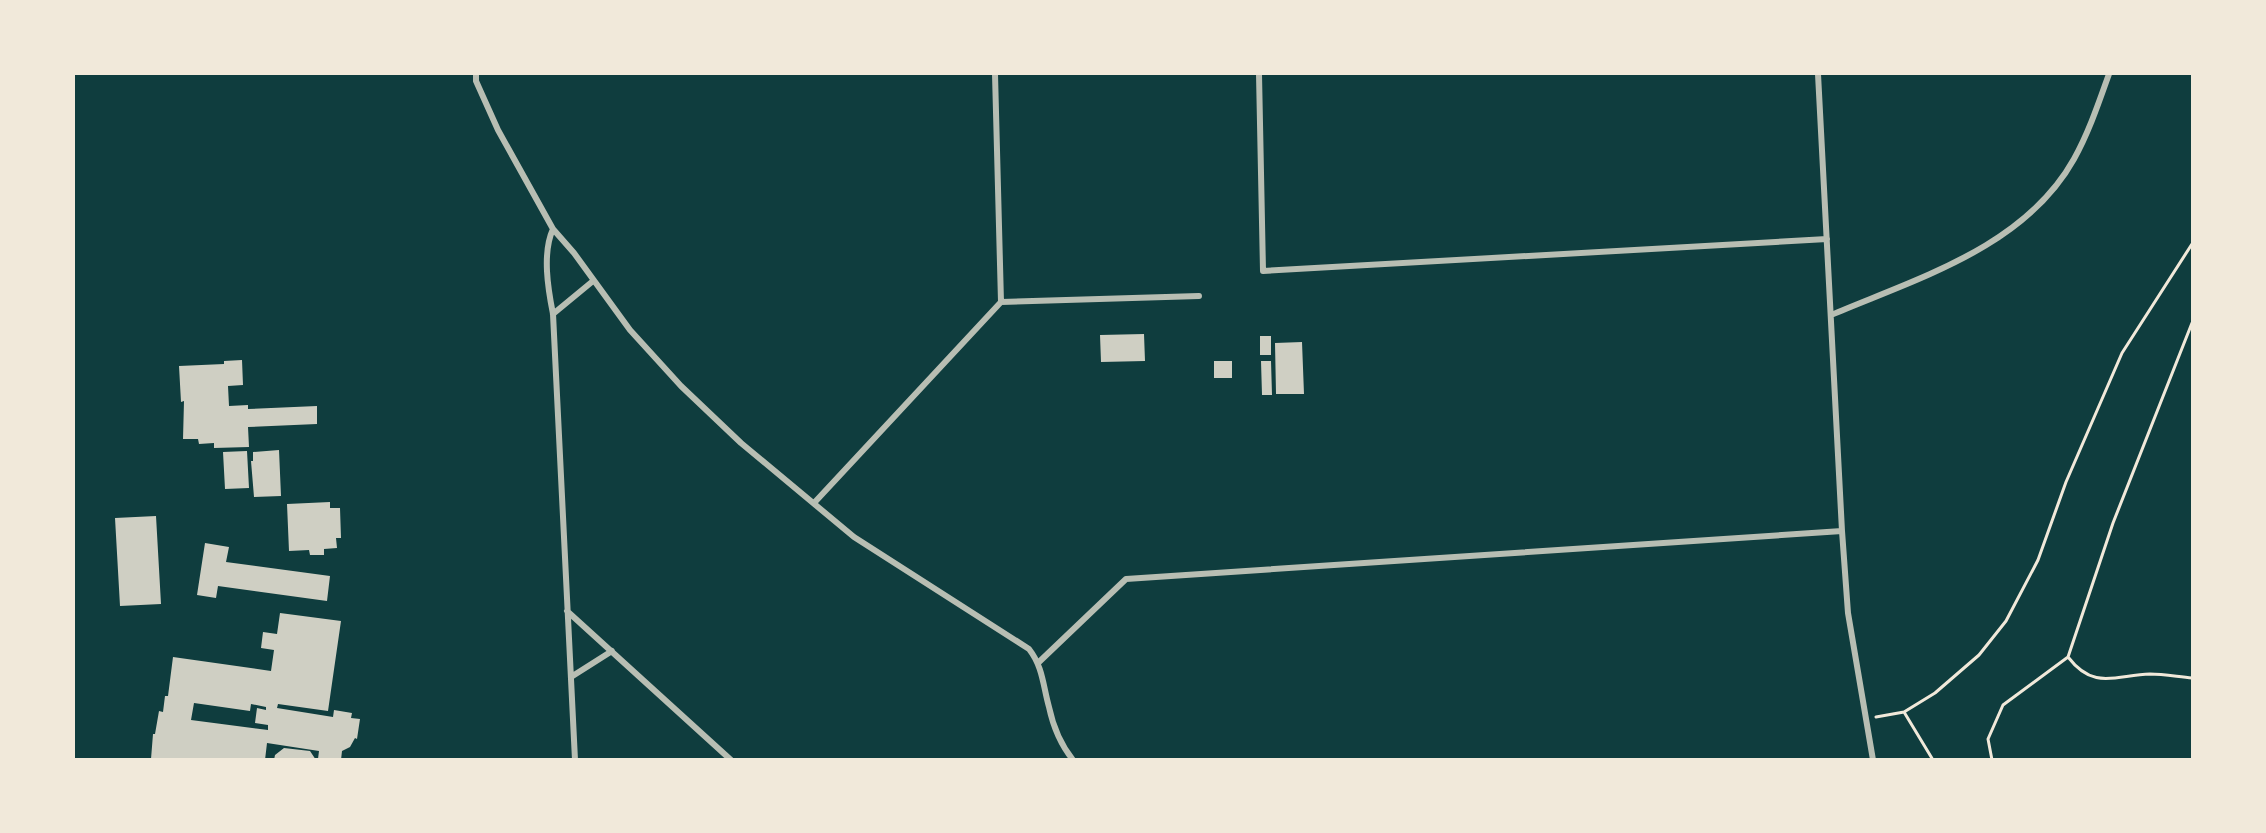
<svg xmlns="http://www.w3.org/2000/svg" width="2266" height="833" viewBox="0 0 2266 833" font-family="Quicksand,sans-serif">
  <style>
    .building { fill: #cfcfc3; fill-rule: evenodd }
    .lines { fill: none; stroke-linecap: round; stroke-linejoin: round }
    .path { stroke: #f1e9da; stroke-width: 3 }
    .minor { stroke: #b8beb3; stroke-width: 6 }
  </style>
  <rect width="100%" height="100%" fill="#0f3d3e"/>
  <path class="building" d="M1144,334L1145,361L1101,362L1100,335Z
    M1260,336H1271V355H1260Z
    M1302,342L1304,394H1276L1275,343Z
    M242,360L243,385L228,386L229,406L248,405V409L317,406V424L248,427L249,447L214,448V443L199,444L198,439H183L184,401L181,402L179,366L224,364V361Z
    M1214,361H1232V378H1214Z
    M1261,361H1271L1272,395H1262Z
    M279,450L281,496L254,497L251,461H253V452Z
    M247,451L249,488L225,489L223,452Z
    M330,502V508H340L341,538H336L337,548L324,549V555H310L309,550L289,551L287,504Z
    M156,516L161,604L120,606L115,518Z
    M205,543L229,547L226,562L330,576L327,601L218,586L216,598L197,595Z
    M280,613L341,621L328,711L278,704L277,708L333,717L334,710L352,713L351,718L360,719L357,739L355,738L350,747L342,751L341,760L318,759L319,751L267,743L265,760L151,759L153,734H155L159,711L163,712L165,696H168L173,657L271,671L274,650L261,648L263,632L277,634ZM194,703L250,711L251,704L266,707V710L257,708L255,723L268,725V730L191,720Z
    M284,748L310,751L316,760H274L275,755Z"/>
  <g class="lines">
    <path class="path" d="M2068,657C2094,691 2116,675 2150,674C2164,674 2179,677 2192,678
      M1904,712L1933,760
      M1876,717L1904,712L1935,693L1979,655L2006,621L2038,560L2066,482L2122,353L2192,244
      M1992,760L1988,739L2003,705L2068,657L2113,523L2192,323"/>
    <path class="minor" d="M476,74V81L498,130L553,229L574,253L630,330L681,386L741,443L854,537L1029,649C1043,667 1043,686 1049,707C1053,726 1061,745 1073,760
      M1259,74L1263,271L1827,239
      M1818,74L1842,531L1848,613L1873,760
      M553,229C542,253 548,289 553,314L575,760
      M1001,302L1199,296
      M553,314L593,281
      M1831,315C1918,278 2025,247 2074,159C2089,132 2099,102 2109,74
      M814,503L1001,302L995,74
      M567,611L731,760
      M1039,662L1126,579L1842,531
      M571,677L612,651"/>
  </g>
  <rect width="2266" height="833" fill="none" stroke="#f1e9da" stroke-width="150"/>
</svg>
